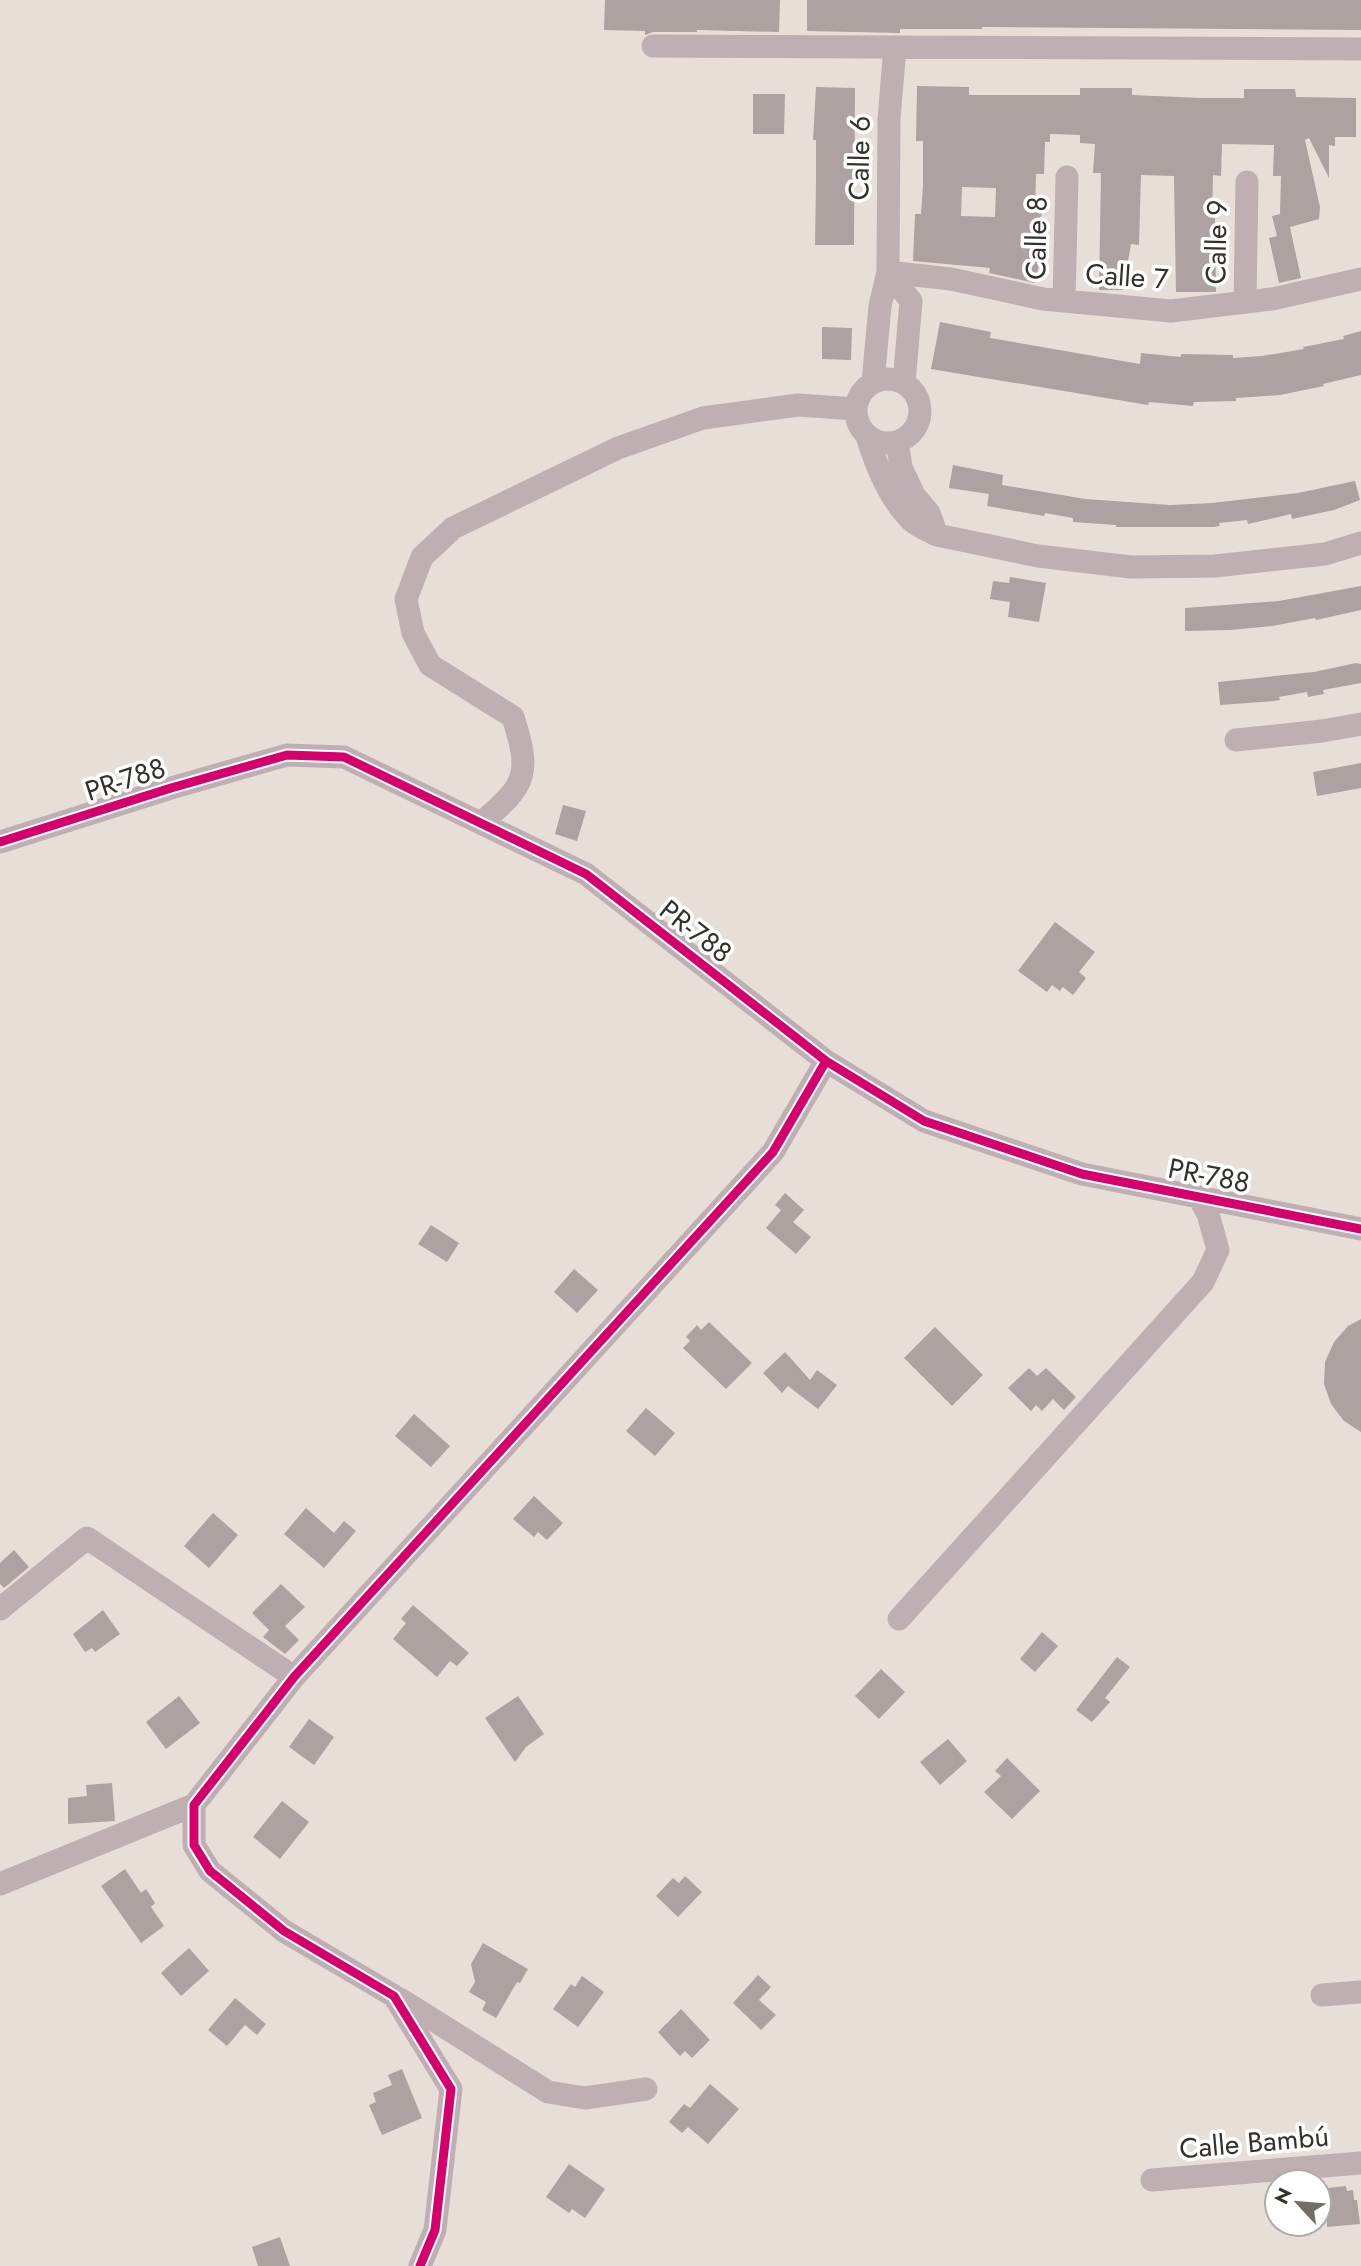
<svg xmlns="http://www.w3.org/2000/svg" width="1361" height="2266" viewBox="0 0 1361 2266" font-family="Jost,sans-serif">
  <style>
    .building { fill: #ada1a1; fill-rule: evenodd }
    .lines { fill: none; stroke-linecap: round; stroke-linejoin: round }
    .minor { stroke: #bdafb2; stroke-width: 23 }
    .cycleway-casing { stroke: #fff; stroke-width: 13 }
    .cycleway { stroke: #d6006c; stroke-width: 9 }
    .labels { text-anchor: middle; stroke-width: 7; stroke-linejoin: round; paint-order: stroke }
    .street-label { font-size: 28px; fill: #35302a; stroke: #fff }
  </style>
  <rect width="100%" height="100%" fill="#e7dfd7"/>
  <path class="building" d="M605,0H780L779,32L697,30V32H653L645,35V31L604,30Z
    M807,0H1361V30L982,27V29H900V33L807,31Z
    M917,86L969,87V95H1080V88H1132V95L1202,98H1244V89H1295L1296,97L1356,98V137H1335V146L1329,145V178L1309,138L1305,140L1320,207L1319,219L1290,227L1301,278L1279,283L1269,238L1277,236L1272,216L1280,214L1281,176H1273L1274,145L1222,144L1221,176L1213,175L1212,217H1215L1216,292H1176L1174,176L1141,175L1139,245L1131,244L1123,290H1099L1101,173H1093L1095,144L1080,143V135L1050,134V142H1045L1044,174H1036L1035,210L1042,212L1038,232L1046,234L1035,283L989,273L990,268L913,261L915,214H921L923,185V141H916ZM962,187L996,188L995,217L961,216Z
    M816,87L855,88L854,245H815L816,182V140H813Z
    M753,94H785L784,134H753Z
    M940,322L991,332L990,338L1140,364L1141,353L1181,357V354L1233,355V358L1262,356L1304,349L1303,347L1344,339L1343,336L1361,331V375L1323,384L1324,386L1280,395L1236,398V401L1194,402L1193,406L1149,402L1148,405L931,369Z
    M822,327L852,328L851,360L822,359Z
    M953,465L1003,475L1002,485L1085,499L1170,505L1212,503L1298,493L1355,481L1360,500L1334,510L1292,519L1291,514L1248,524L1247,520L1219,523L1220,526L1214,527H1116V525L1073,522V518L1045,513L1044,516L987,506L989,494L949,488Z
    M1010,577L1046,583L1039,622L1008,617L1010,602L990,599L993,581L1009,583Z
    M1361,586V610L1316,620L1315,618L1272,626L1230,630L1185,631V608L1279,601Z
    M1356,663L1361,664V683L1323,690L1324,694L1308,697L1307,692L1279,697L1280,700L1274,701L1220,705L1218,682L1314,672Z
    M1361,763V788L1317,796L1313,772Z
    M563,805L586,811L577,841L555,834Z
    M1055,922L1095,952L1079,972L1086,978L1073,995L1063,987L1060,991L1052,985L1047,992L1018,971Z
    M785,1193L804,1210L793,1222L811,1237L796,1254L766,1228L781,1210L775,1205Z
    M431,1225L459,1243L447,1262L418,1244Z
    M574,1269L598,1290L577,1313L554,1292Z
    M1361,1319V1432L1344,1421L1331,1404L1324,1384L1325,1362L1334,1342L1348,1326Z
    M709,1322L752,1363L726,1389L683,1348L690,1341L686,1337L697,1325L701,1330Z
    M935,1327L983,1375L952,1406L904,1358Z
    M785,1352L810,1380L817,1370L837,1385L818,1409L788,1386L782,1393L763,1373Z
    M1029,1368L1037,1376L1046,1368L1076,1397L1064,1410L1053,1399L1042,1411L1036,1405L1031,1411L1008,1388Z
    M646,1408L675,1433L655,1456L626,1431Z
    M414,1414L450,1446L431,1467L395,1436Z
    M534,1496L563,1523L547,1540L538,1532L534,1537L513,1519Z
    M306,1508L334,1533L344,1521L356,1531L324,1568L284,1534Z
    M213,1513L238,1535L209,1568L184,1546Z
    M14,1550L29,1567L4,1588L0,1584V1563Z
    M281,1584L305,1607L285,1626L299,1640L285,1654L263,1637L269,1630L252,1613Z
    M413,1605L469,1653L457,1666L450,1661L437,1677L393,1639L406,1623L401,1619Z
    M103,1610L120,1634L95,1652L92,1648L85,1652L73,1634Z
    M1042,1632L1058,1646L1035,1672L1020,1659Z
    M1117,1657L1130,1667L1105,1698L1110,1702L1092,1722L1076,1710Z
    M881,1669L905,1692L879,1719L855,1696Z
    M179,1696L200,1723L166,1749L146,1722Z
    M518,1696L544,1734L526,1747L515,1762L485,1718Z
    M309,1719L334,1737L314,1765L289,1747Z
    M948,1739L967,1761L940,1785L920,1762Z
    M1007,1758L1040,1791L1012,1819L984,1792L1001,1776L995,1771Z
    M112,1783L115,1821L68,1824V1798L87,1796L86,1785Z
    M282,1801L309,1822L280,1859L253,1837Z
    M125,1869L141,1893L146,1889L155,1903L151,1907L164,1926L141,1943L101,1886Z
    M685,1876L702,1892L678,1917L656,1896L673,1878L679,1883Z
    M483,1943L528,1969L520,1983L517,1982L496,2018L482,2010L486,2002L469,1992L475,1982L471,1964Z
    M189,1948L209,1971L181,1996L161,1973Z
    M758,1975L771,1987L759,2000L776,2015L761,2030L733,2003Z
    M582,1976L604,1992L578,2027L553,2009L571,1984L575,1987Z
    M235,1998L266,2024L257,2035L245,2025L227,2046L208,2030Z
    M681,2009L710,2040L692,2058L685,2051L680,2056L658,2032Z
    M402,2069L422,2118L382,2135L369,2105L376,2102L373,2093L392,2085L388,2075Z
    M710,2084L739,2109L708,2144L688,2127L682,2133L669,2122L684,2104L690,2108Z
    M569,2164L605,2189L585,2218L572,2209L569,2213L546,2197Z
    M1346,2186L1347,2191L1353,2190L1354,2200H1357L1360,2224L1327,2227V2219L1319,2220V2189Z
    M280,2237L290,2266H258L252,2247Z"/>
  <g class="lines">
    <path class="minor" d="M653,46L1361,49
      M895,47L889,119L888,272L951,279L1043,299L1171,311L1272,299L1361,279
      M1064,301L1067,177
      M1245,302L1247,182
      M856 411a32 32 0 1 1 64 0a32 32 0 1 1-64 0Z
      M873,382L880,306L888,272L911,301L904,383
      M867,436C876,466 889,499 912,521C919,527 929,531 937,535L929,513L914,495L901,467L897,442
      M937,535L1038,556L1131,567L1215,566L1325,554L1361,543
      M1236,740L1322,731L1361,724
      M481,823C527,784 531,774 513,717L430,665L413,633L406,599L422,557L453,528L618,448L703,418L798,405L856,409
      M0,842L171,788L287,755L344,757L586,874L826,1061L924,1121L1082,1174L1361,1229
      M0,1609L87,1538L294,1677
      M899,1619L1203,1282L1218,1250L1208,1214L1199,1197
      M0,1884L194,1805
      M1322,1995L1361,1992
      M400,1999L548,2092L585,2098L646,2089
      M1152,2180L1361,2163
      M420,2266L435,2230L451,2089L394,1996L284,1931L210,1871L194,1845V1805L294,1677L773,1152L826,1061"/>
    <g class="cycleway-casing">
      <path id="cycleway" d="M0,842L171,788L287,755L344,757L586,874L826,1061L924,1121L1082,1174L1361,1229
        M420,2266L435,2230L451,2089L394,1996L284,1931L210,1871L194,1845V1805L294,1677L773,1152L826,1061"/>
    </g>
    <use href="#cycleway" class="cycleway"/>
  </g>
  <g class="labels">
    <g class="street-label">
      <text transform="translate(859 158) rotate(-89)" y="10">Calle 6</text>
      <text transform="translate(1036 238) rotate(-89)" y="10">Calle 8</text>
      <text transform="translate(1216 242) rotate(-89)" y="10">Calle 9</text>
      <text transform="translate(1127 276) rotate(4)" y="10">Calle 7</text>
      <text transform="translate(125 779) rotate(-18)" y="10">PR-788</text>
      <text transform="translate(696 931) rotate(38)" y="10">PR-788</text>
      <text transform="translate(1209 1175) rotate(11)" y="10">PR-788</text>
      <text transform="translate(1254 2142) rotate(-5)" y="10">Calle Bambú</text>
    </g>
  </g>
  <g transform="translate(1298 2203) rotate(296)"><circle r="33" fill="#ffffff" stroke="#aeacaa" stroke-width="2"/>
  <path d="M0-5L12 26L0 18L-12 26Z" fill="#736d67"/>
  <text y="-10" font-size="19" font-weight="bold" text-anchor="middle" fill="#35302a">N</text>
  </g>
</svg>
